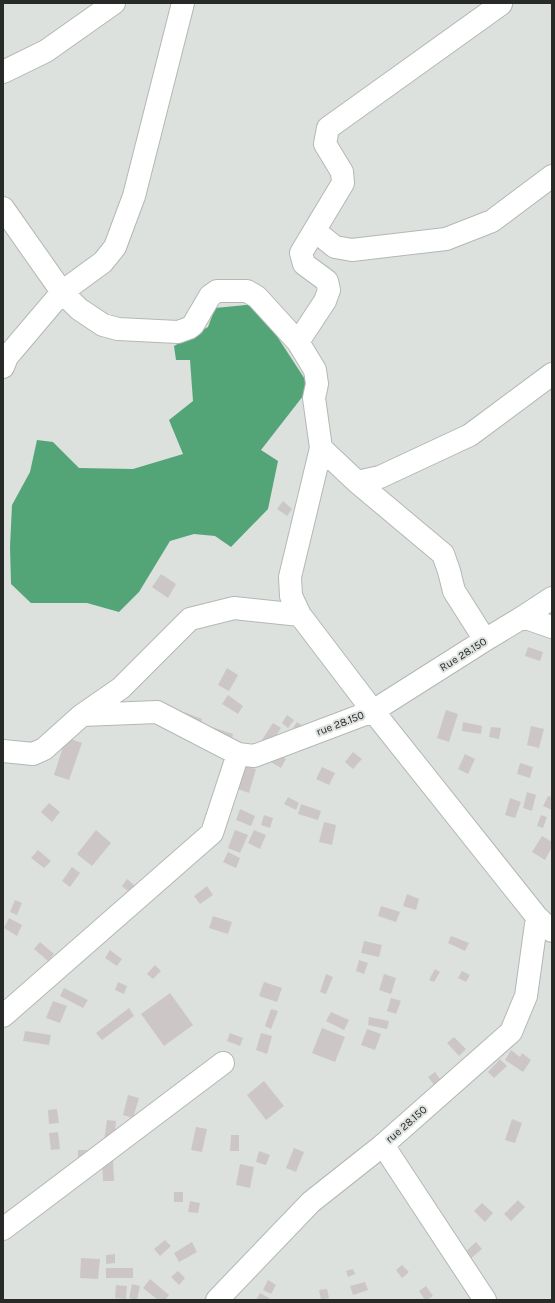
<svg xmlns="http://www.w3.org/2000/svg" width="555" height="1303" viewBox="0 0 555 1303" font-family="Karla,sans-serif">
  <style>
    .water { fill: #53a578 }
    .building { fill: #cdc6c7 }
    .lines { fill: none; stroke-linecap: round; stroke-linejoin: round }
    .minor-casing { stroke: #b3b8b4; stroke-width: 24 }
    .minor { stroke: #fff; stroke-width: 22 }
    .labels { text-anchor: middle; stroke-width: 4; stroke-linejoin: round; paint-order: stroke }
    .street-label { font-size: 11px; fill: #282a28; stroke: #dce1de }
  </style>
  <rect width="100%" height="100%" fill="#dce1de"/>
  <path class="water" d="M256,304L310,387L261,450L278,461L268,509L231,547L215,536L194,534L170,541L139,592L119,612L87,603H31L11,584L10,547L12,505L30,472L37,440L53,442L79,468L133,469L183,454L169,420L193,401L190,360H176L174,346L208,327L215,308Z"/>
  <path class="building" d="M283,501L292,509L287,516L277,509Z
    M161,574L176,584L168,598L152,587Z
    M528,647L543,652L540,661L525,656Z
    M227,668L238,675L229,691L218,685Z
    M228,695L243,706L238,714L222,704Z
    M446,710L458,714L449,742L437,738Z
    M184,712L202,719L199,729L180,722Z
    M287,715L294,720L288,728L282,723Z
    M297,722L304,727L300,733L293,728Z
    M463,722L482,726L481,734L462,731Z
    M273,723L281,728L270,745L262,740Z
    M531,726L544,729L539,748L527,745Z
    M212,727L233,734L230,745L208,737Z
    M491,727L501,728L499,739L489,737Z
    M66,737L82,743L69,780L54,775Z
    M353,752L362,759L353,769L345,762Z
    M273,753L286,759L281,768L269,761Z
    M465,754L475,759L468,774L458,769Z
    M520,763L533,767L530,778L517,774Z
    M242,765L256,769L249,793L235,788Z
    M322,767L335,773L329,785L316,779Z
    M527,792L536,795L532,811L523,808Z
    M548,796L552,797V810L543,806Z
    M288,797L299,803L296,810L284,804Z
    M510,798L521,802L515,818L505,815Z
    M49,803L60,812L52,822L41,812Z
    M301,804L321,811L318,820L298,814Z
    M240,809L255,816L251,826L236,820Z
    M264,815L273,818L270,828L261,825Z
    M541,815L547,817L543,828L537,826Z
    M324,822L336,825L332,845L319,842Z
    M96,830L111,843L92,866L77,854Z
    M235,830L248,835L240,853L228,848Z
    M254,830L266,835L260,849L248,843Z
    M542,836L552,842V847L545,860L532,852Z
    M38,850L51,861L44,868L31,858Z
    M228,852L240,858L236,868L223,862Z
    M72,867L80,873L70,887L62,881Z
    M127,879L135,886L129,892L122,886Z
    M207,886L213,895L200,904L194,896Z
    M407,894L419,899L416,910L403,906Z
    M15,900L22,903L17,915L10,912Z
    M381,906L400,912L396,922L378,916Z
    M213,916L232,922L228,934L209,928Z
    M9,918L22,925L17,936L4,928Z
    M451,936L469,943L465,951L448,943Z
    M364,941L382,945L379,957L361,953Z
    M40,942L54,954L48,961L34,949Z
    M110,950L122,959L117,966L105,958Z
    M359,960L368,963L364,974L356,971Z
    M155,965L161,971L153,979L147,974Z
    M435,969L440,972L434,982L429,980Z
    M462,971L470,975L466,982L458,978Z
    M326,974L333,977L326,994L320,992Z
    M384,974L396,978L391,994L379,990Z
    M118,982L127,986L124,994L115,990Z
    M264,982L282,988L277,1002L259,996Z
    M64,988L88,1000L83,1008L60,996Z
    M170,993L193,1025L164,1046L141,1014Z
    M391,998L401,1001L396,1014L387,1011Z
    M53,1001L67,1006L60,1023L46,1018Z
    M129,1008L134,1016L102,1040L96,1033Z
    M271,1009L278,1011L271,1029L265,1026Z
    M331,1012L349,1020L344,1030L326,1021Z
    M369,1017L389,1021L387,1029L368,1025Z
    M322,1028L345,1037L335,1062L312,1053Z
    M367,1029L381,1034L375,1050L361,1045Z
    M25,1031L51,1035L49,1045L23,1041Z
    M230,1033L243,1038L240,1046L227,1041Z
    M261,1033L272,1036L267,1054L256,1050Z
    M454,1037L466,1049L459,1056L447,1043Z
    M511,1050L520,1057L522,1053L531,1060L523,1072L505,1060Z
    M500,1059L507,1066L494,1078L488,1072Z
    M435,1072L445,1086L438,1090L428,1077Z
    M264,1081L284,1106L266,1120L247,1095Z
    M128,1095L139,1098L133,1118L123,1115Z
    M57,1109L59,1123L49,1124L48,1110Z
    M512,1119L522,1123L515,1143L505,1140Z
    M107,1120L116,1121L114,1142L104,1141Z
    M196,1127L207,1129L202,1152L191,1150Z
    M58,1132L60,1149L51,1150L49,1133Z
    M231,1135H239V1151H230Z
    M294,1148L304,1152L296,1172L286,1168Z
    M78,1150H95L78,1159Z
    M259,1151L270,1155L266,1165L256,1162Z
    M102,1158H113L114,1181H103Z
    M240,1164L254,1167L250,1188L236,1185Z
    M174,1192H183V1202H174Z
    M518,1200L525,1207L511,1221L504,1214Z
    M190,1201L200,1203L198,1213L188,1212Z
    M482,1203L493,1213L485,1222L474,1211Z
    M165,1240L171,1246L160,1256L154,1249Z
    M192,1242L197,1252L179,1262L174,1253Z
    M476,1242L482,1249L470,1259L464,1253Z
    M115,1254V1263L106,1264V1255Z
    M81,1258L100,1259L98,1279L80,1278Z
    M402,1265L409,1272L402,1278L396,1270Z
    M106,1268H133V1278H106Z
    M353,1269L355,1274L348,1277L346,1271Z
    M178,1271L185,1278L179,1285L171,1277Z
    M150,1279L169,1295L165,1300H158L143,1288Z
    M268,1280L276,1285L271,1294L263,1290Z
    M365,1282L368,1290L353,1295L350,1286Z
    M132,1284L140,1286L137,1300L129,1298Z
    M116,1285L127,1286L126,1299L115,1298Z
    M426,1286L433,1296L427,1300H425L419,1291Z
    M327,1289L329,1298L321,1300L319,1290Z
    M260,1293L269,1298L268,1300H256Z"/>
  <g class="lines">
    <g class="minor-casing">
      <path id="minor" d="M3,72L46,51L114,3
        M3,208L62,292L79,309L103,325L118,329L178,332L189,328L193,325L210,296L217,291H247L257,297L298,342L315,370L317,384L314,398L321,448L290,577L291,596L300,615L373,711L537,917L552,931
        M315,231L335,247L352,250L446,239L492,221L552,176
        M298,342L325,301L329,290L327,281L304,264L301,253L343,183L342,172L325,144L328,128L501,4
        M3,367L7,357L62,292L103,262L115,247L134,196L183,3
        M321,448L357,482L443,554L449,571L454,591L485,640
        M357,482L380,477L470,435L552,374
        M523,617L552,627
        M82,715L157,712L238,754L254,756L373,711L485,640L523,617L552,598
        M3,751L33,754L44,749L82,715L121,688L190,619L234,608L300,615
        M3,1016L212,833L238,754
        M383,1145L485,1300
        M3,1229L223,1063
        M217,1300L311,1202L383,1145L511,1032L526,996L537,917"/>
    </g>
    <use href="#minor" class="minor"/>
  </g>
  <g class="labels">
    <g class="street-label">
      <text transform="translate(463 654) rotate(-32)" y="4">Rue 28.150</text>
      <text transform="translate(340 723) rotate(-21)" y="4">rue 28.150</text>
      <text transform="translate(406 1124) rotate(-41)" y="4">rue 28.150</text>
    </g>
  </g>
  <rect width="555" height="1303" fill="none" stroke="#282a28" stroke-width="8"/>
</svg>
